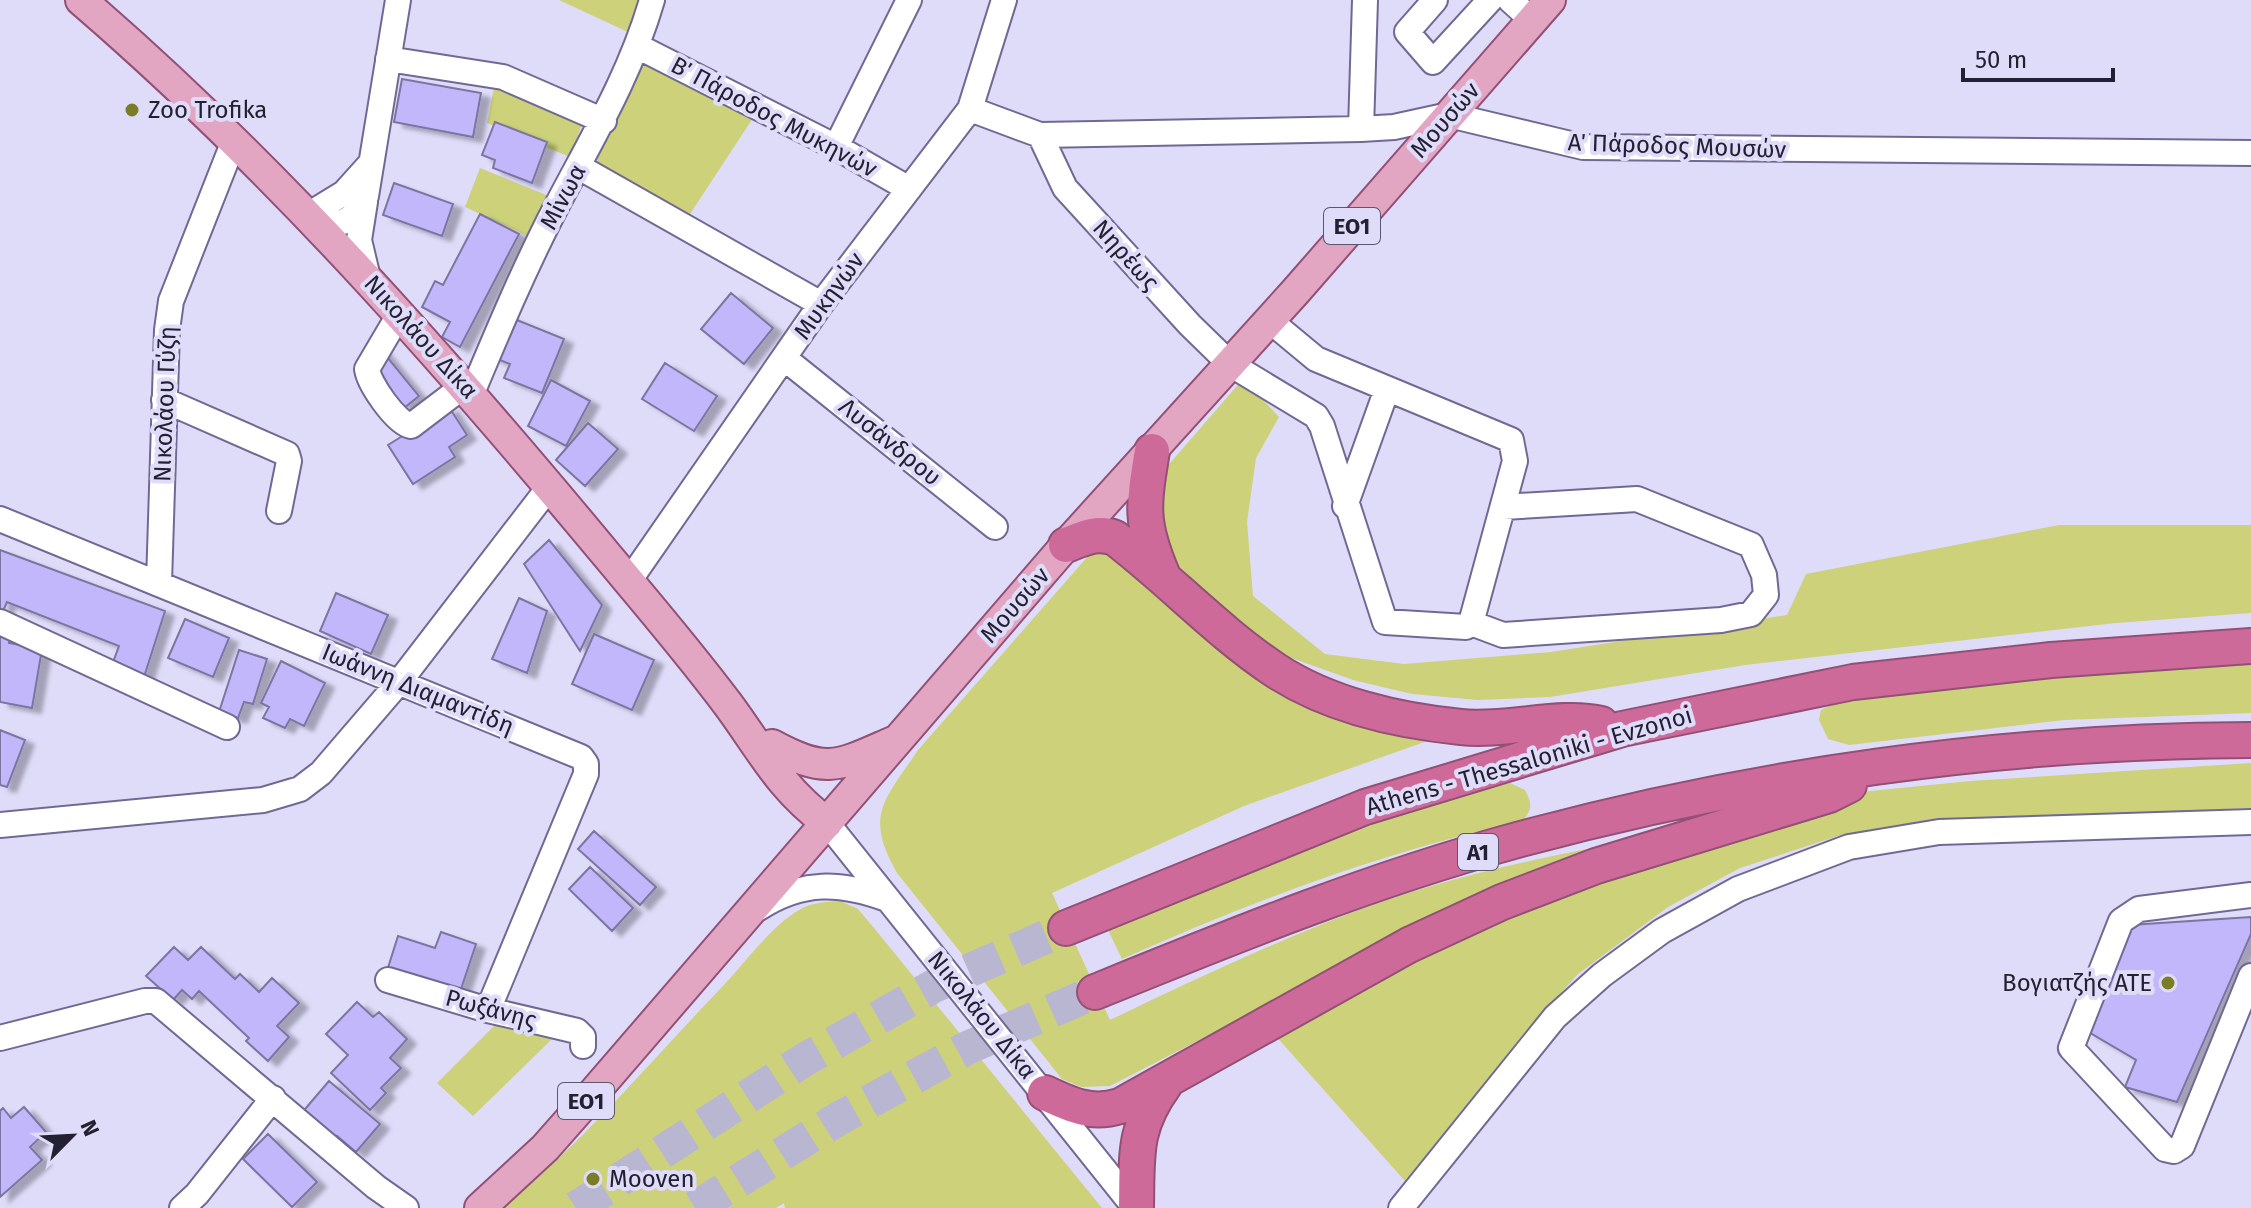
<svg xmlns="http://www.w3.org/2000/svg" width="2251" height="1208" viewBox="0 0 2251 1208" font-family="'Fira Sans',sans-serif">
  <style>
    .green { fill: #ccd17a }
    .building { fill: #c2b7fa; stroke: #7c75a1; stroke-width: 2; filter: url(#shadow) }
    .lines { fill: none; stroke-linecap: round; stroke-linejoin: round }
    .highway-tunnel { stroke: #b9b6d1; stroke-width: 34; stroke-dasharray: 34 17; stroke-linecap: butt }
    .minor-casing { stroke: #706994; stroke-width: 28 }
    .major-casing { stroke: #925076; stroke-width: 34 }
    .highway-casing { stroke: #925076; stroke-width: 38 }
    .minor { stroke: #fff; stroke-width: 24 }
    .major { stroke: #e2a6c2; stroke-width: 30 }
    .highway { stroke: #ce6a9a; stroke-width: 34 }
    .poi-dot { fill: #7a7d26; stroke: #dfdcf9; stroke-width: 3 }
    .labels { text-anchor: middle; stroke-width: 8; stroke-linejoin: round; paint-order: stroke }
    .shield { fill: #dfdcf9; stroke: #5b586e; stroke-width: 2 }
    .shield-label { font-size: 22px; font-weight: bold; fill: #232032 }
    .poi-label { font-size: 24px; fill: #232032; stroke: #dfdcf9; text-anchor: start }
    .street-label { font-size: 24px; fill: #232032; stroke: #dfdcf9 }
  </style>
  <defs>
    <filter id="shadow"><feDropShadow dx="9" dy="5" stdDeviation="2" flood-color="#0004"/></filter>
  </defs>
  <rect width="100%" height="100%" fill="#dfdcf9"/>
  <path class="green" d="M559,0H641L630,33Z
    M642,61L753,118L688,217L596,163Z
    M494,88L519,94L582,124L570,157L487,123Z
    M480,168L551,197L530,237L465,207Z
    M1243,379L1279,417L1256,458L1247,522L1253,596L1325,654L1404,664L1551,652L1787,615L1806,574L2059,525H2251V613L2116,623L1745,665L1550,697L1478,700L1412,694L1353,680L1286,656L1218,606L1171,562L1159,537L1164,470Z
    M1104,538L1254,665L1433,739L1244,806L1052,893L1110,1020C1213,971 1318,920 1428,887C1510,863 1593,847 1677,833L1518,879L1448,908L1364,955L1110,1086L1081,1087L1062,1079L897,873C864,815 884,801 918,750Z
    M2251,662V713L2064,720L1849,745L1828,739L1819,720L1821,710L1842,700L1985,682Z
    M2251,763V808L1922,823L1841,835L1740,868L1668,907L1578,974L1527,1030L1405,1181L1266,1025L1423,934L1861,792L1970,781Z
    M1510,783L1525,790C1532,803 1533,810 1522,821C1383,852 1252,901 1122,959L1108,930C1238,870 1371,818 1510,783Z
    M840,901L858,909L874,928L1102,1208H785L784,1203L776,1208H502C585,1141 648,1064 721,988C745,963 770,927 799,910C813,902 825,902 840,901Z
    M498,1022L553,1038L473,1116L437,1083Z"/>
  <path class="building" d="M402,79L481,93L473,137L394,122Z
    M495,122L547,142L532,183L493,168L495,160L482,155Z
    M394,183L453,204L442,236L383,215Z
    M480,214L519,234L460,347L442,337L450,322L422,307L435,281L443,285Z
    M731,293L773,328L744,364L701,329Z
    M507,316L564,339L542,393L504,378L510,364L490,356Z
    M379,347L419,396L404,408L364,359Z
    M665,363L717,396L694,431L642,399Z
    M551,380L590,401L566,446L528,426Z
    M449,407L467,435L449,447L455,457L413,484L388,445Z
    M588,423L618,449L585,486L556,460Z
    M549,540L602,605L580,651L524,564Z
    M0,550L165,611L144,677L112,665L119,646L7,602L0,618Z
    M336,593L388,615L371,654L320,631Z
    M519,598L547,611L527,673L492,659Z
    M185,619L229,638L213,677L168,658Z
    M0,630L11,633L9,643L42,649L32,708L0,702Z
    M594,634L654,660L632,710L572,684Z
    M239,650L267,659L253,704L244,702L238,718L219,712Z
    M281,661L325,683L304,726L290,719L285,728L263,718L269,707L261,703Z
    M0,730L25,740L7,787L0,785Z
    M594,831L656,887L640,905L578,849Z
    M590,867L633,908L612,931L569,889Z
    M2251,917V934L2177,1102L2125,1087L2136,1060L2087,1031L2130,925Z
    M441,932L476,944L458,998L386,974L398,936L435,948Z
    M174,947L188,960L201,947L235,979L240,974L259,992L272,978L299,1003L277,1026L289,1037L268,1061L246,1041L249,1038L199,991L192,999L182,990L173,1000L146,976Z
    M357,1002L373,1017L379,1012L407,1039L390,1058L401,1068L381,1088L386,1093L370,1110L331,1073L348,1055L326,1034Z
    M329,1081L380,1124L356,1152L337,1136L332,1143L300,1115Z
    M24,1107L46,1132L30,1147L42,1160L0,1197V1111L3,1108L11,1118Z
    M268,1134L317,1182L292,1207L243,1159Z"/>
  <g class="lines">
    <path class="highway-tunnel" d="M576,1208L804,1060L934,986L1066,928
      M695,1208L838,1119L967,1048L1095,992"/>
    <g class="minor-casing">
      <path id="minor" d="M1435,0L1407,32L1433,62L1490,0
        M1510,0L1532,20
        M639,47L836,147L909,189
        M388,59L503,77L604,121
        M970,109L1040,135L1361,129L1394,127L1449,115L1583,147L2251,153
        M1361,129L1365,0
        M1040,135L1065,188L1190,325L1230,364L1316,416L1322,426L1385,622L1466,627L1471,623L1515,461L1511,440L1316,359L1269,320
        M836,147L909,0
        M579,167L821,304
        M365,202L359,240L368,278
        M308,215C336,230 353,225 366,196L398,0
        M308,215L344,193L371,163
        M400,313L367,369C369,384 396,423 411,426L465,385
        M784,358L995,527
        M472,393C498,331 524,269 555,209C591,140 630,76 652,0
        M164,400L287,454L289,461L279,511
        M1345,506L1387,389
        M0,519L581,757L586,764V774L488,1010
        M629,581L821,304L970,109L1004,0
        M159,583L167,330L171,301L234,141
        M0,622L227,727
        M1471,623L1503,635L1721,620L1751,614L1766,595L1764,575L1751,545L1637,499L1503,507
        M827,823L1135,1208
        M0,825L263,800L300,789L321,773L400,681L550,486
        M2251,895L2139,909L2121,921L2071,1048L2165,1149L2174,1151L2182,1146L2251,976
        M759,908C803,880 840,882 887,899
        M388,980L488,1010L577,1031L583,1037V1046
        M0,1038L145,1001H156L376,1187L406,1208
        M182,1208L197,1194L273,1098
        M1401,1208L1555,1017L1602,975L1662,931L1738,889L1849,847L1939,832L2251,822"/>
    </g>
    <g class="major-casing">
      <path id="major" d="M81,0C274,166 442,357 605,553C646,602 688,651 727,703C762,750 778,786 827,823
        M772,745C827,775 838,766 893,742
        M480,1208L545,1148L590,1097L1066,545L1296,291L1550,0"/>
    </g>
    <g class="highway-casing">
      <path id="highway" d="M1152,451C1143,505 1140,522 1162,574
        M1066,545C1084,538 1097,531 1115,538C1170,580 1218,632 1275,670C1328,705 1399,721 1461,727C1505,732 1561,714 1601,724
        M1066,928L1365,807L1622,729L1853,682L2051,660L2251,646
        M1095,992C1231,937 1368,881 1510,842C1750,776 2002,741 2251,740
        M1045,1093C1071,1105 1091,1115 1120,1106L1409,945L1502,902L1596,866L1829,795L1849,785
        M1136,1208C1137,1155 1133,1128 1165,1084"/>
    </g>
    <use href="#minor" class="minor"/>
    <use href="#major" class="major"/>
    <use href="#highway" class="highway"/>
  </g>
  <g class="poi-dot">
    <circle cx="132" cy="110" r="8"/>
    <circle cx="2168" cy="983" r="8"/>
    <circle cx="593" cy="1179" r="8"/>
  </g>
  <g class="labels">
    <g class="shield">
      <rect x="1324" y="208" width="56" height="36" rx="6"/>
      <rect x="1458" y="834" width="40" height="36" rx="6"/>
      <rect x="558" y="1083" width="56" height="36" rx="6"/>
    </g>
    <g class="shield-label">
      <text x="1352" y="234">ΕΟ1</text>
      <text x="1478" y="860">Α1</text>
      <text x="586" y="1109">ΕΟ1</text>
    </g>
    <g class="poi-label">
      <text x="148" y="118">Zoo Trofika</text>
      <text x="2152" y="991" text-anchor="end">Βογιατζής ΑΤΕ</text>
      <text x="609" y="1187">Mooven</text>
    </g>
    <g class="street-label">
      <text transform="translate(774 117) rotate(28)" y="8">Β΄ Πάροδος Μυκηνών</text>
      <text transform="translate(1445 120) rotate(-49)" y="8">Μουσών</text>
      <text transform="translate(1677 146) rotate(2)" y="8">Α΄ Πάροδος Μουσών</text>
      <text transform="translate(563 197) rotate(-62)" y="8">Μίνωα</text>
      <text transform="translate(1126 255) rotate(48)" y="8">Νηρέως</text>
      <text transform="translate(829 296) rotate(-54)" y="8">Μυκηνών</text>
      <text transform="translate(421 337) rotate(48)" y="8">Νικολάου Δίκα</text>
      <text transform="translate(165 404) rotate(-88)" y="8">Νικολάου Γύζη</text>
      <text transform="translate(890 442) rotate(39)" y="8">Λυσάνδρου</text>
      <text transform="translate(1015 605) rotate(-49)" y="8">Μουσών</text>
      <text transform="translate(418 689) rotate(22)" y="8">Ιωάννη Διαμαντίδη</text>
      <text transform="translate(1529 761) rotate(-16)" y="8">Athens - Thessaloniki - Evzonoi</text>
      <text transform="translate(491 1009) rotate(15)" y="8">Ρωξάνης</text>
      <text transform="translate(982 1015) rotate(51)" y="8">Νικολάου Δίκα</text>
    </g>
  </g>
  <g transform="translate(72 1136) rotate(66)" stroke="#dfdcf9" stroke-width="6" paint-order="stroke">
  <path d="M0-6L14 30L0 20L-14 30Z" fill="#232032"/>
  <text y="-12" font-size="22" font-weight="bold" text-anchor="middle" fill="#232032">N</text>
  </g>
  <path d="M1963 68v12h150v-12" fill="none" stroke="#232032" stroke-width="4"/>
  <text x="1975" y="68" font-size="24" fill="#232032" stroke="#dfdcf9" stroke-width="6" paint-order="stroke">50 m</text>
</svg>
